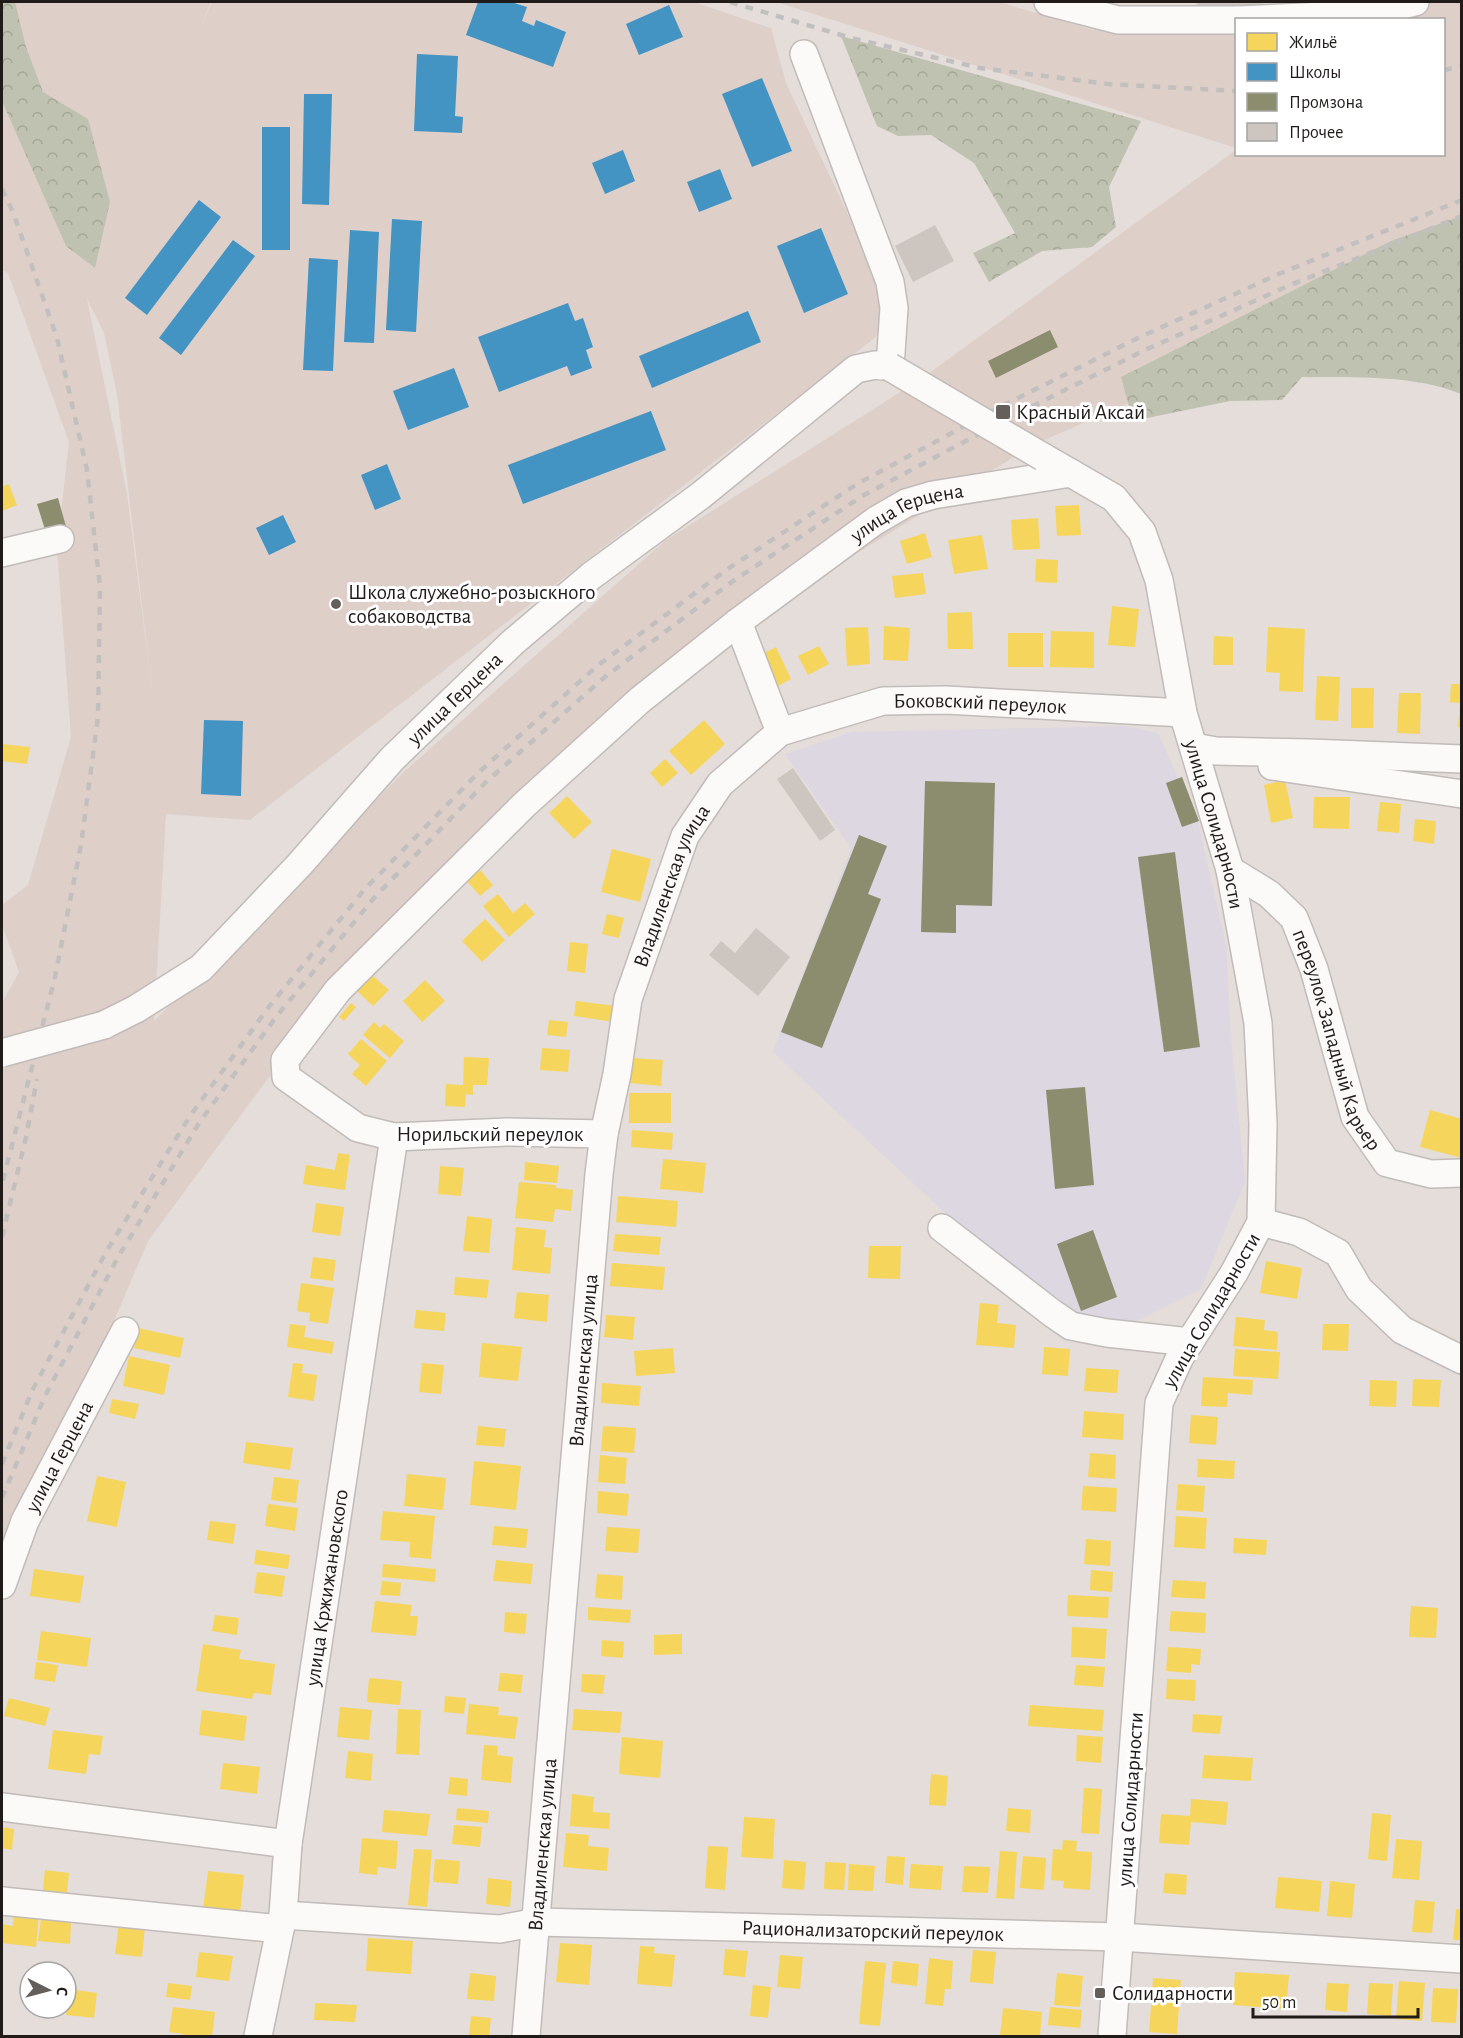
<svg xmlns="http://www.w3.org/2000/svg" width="1463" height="2038" viewBox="0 0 1463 2038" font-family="'Alegreya Sans',sans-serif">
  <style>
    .built { fill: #decfc9; fill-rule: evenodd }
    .industrial { fill: #dcd7e1 }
    .forest { fill: url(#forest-crowns) }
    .homes { fill: #f6d55c }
    .schools { fill: #4393c3 }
    .industry { fill: #8c8c6e }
    .building { fill: #cdc5c0 }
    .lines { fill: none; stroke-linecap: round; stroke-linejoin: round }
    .minor-casing { stroke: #c1bbb9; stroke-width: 30 }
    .minor { stroke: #fbfaf9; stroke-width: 27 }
    .rail { stroke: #c2c0bf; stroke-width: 4.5; stroke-dasharray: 8 8; stroke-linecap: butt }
    .minor-bridge-casing { stroke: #c1bbb9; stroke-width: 30; stroke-linecap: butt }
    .minor-bridge { stroke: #fbfaf9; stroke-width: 27 }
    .poi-dot { fill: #655f5c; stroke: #fff; stroke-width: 2 }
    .labels { text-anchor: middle; stroke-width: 6; stroke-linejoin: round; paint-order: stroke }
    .poi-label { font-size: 21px; fill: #201b18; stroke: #fff; text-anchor: start }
    .street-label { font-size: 21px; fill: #201b18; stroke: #fff }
  </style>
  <defs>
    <pattern id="forest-crowns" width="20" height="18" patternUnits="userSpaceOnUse" patternTransform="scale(1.5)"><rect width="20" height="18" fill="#bfc2b0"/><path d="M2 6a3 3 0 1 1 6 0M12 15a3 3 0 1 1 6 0" fill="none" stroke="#a4a697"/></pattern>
  </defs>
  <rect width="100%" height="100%" fill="#e4ddda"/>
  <path class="built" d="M2,2H211L198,33L212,2H694L771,28L786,83L886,295L876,337L250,820L166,814L154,1021L406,770L666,540L921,379L1236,150V154H1444V20L1263,19L1344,2H1461V259L1035,444L738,626L476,849L266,1081L148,1241L2,1583V1003L19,972L2,925V905L28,885L71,737L57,548L69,442L8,273L2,270ZM87,299L104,333L117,394L154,707L127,494Z
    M776,2H999L1092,30L1201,33L1236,25V148Z"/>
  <path class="industrial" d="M1124,726L1158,733L1198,822L1226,946L1231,1040L1245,1181L1201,1289L1123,1328L1053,1314L773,1052L851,848L785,754L852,732Z"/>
  <path class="forest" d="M2,2H15L26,47L43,92L88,119L110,202L95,268L66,246L2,101Z
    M841,36L1141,121L1109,187L1116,227L1092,247L1042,251L989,282L973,253L1015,233L974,163L931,135L898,136L877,126Z
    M1461,216V394C1412,374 1354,378 1302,377L1282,400L1230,401L1133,421L1121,377L1391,241Z"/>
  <path class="homes" d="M9,484L17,505L2,511V487Z
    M1079,505L1081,535L1057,536L1055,506Z
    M1038,518L1040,549L1013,550L1011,520Z
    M925,533L932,557L907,564L900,541Z
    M982,535L988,569L954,574L948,540Z
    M1036,559L1058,560L1057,583L1035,582Z
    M923,573L926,594L895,598L892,576Z
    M1112,606L1139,609L1135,647L1108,645Z
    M972,612L973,649H948L947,613Z
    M884,626L910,628L908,661L883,660Z
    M868,627L870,664L847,666L845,628Z
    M1268,627L1305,629L1303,692L1279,691L1280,673L1266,672Z
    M1051,631L1094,632V668L1050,667Z
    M1008,633H1043V667H1008Z
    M1214,636L1233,637V665H1213Z
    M819,646L829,664L808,675L798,656Z
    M776,647L791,679L772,689L756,657Z
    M1317,676L1340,677L1338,721L1315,720Z
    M1451,684H1462V728L1458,727L1460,703L1450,702Z
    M1351,688H1374L1373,728H1351Z
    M1399,693H1421L1420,734L1397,733Z
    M704,720L725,744L691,775L669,751Z
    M2,744L30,747L27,764L2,761Z
    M665,759L678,773L662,787L650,773Z
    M1285,780L1293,818L1271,823L1264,785Z
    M567,796L592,822L574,839L549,813Z
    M1314,797H1350L1349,829L1313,828Z
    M1380,802L1401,804L1399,833L1377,831Z
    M1415,819L1436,821L1434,844L1413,841Z
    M612,849L651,859L640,902L601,892Z
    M480,870L493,885L480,896L467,881Z
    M498,894L513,913L525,903L535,914L509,937L483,906Z
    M607,914L624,918L619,938L602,934Z
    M485,919L505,940L482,962L462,941Z
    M570,942L588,944L585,973L567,971Z
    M372,975L389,990L373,1006L357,991Z
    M425,980L445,1001L422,1022L403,1001Z
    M576,1001L616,1006L614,1022L574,1016Z
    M351,1003L356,1007L344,1021L339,1017Z
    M549,1020L568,1022L566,1037L547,1035Z
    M374,1022L380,1028L384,1024L404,1041L390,1058L363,1035Z
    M361,1039L387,1061L366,1086L352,1074L360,1065L348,1054Z
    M542,1048L570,1050L568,1072L540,1070Z
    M464,1057L489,1058L487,1085H473V1095L466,1094L465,1107L445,1106L446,1084L463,1085Z
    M632,1058L663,1060L661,1086L630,1083Z
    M629,1093H671V1123H629Z
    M1430,1110L1462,1119V1158L1420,1147Z
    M632,1130L673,1133L672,1150L631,1147Z
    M338,1153L350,1155L345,1190L303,1184L306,1165L335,1170Z
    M663,1159L706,1163L703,1193L660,1189Z
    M525,1162L559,1166L557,1183L524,1180Z
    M440,1166L464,1168L461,1196L438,1194Z
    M519,1182L556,1185V1188L573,1190L571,1211L555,1209L553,1222L515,1218Z
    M618,1196L678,1201L676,1227L616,1222Z
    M316,1203L344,1207L340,1236L312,1232Z
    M467,1216L492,1219L489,1253L463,1251Z
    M516,1227L546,1230L544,1247L552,1248L550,1274L512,1270Z
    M615,1234L661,1237L659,1255L613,1251Z
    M869,1246H901L900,1279L868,1278Z
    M313,1257L336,1260L333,1281L310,1278Z
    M1266,1261L1302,1268L1297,1299L1260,1293Z
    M612,1263L665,1267L663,1290L610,1286Z
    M455,1277L489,1280L487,1298L454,1295Z
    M301,1283L334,1288L328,1324L309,1321L310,1313L297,1311Z
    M517,1292L549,1295L547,1322L514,1318Z
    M980,1303L999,1305L997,1323L1016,1325L1014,1348L976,1345Z
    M416,1310L446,1313L444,1331L414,1328Z
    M606,1315L635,1317L633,1340L604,1337Z
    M1236,1317L1265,1320L1264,1330L1278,1332L1277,1350L1233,1346Z
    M290,1324L306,1326L304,1337L334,1342L332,1354L287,1347Z
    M1323,1324H1349L1348,1351L1322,1350Z
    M138,1328L184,1338L180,1358L134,1348Z
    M482,1343L522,1347L518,1381L479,1377Z
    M1044,1347L1070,1349L1068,1376L1042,1374Z
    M673,1348L675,1373L636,1376L634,1351Z
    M1235,1349L1280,1352L1278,1379L1233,1376Z
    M129,1356L170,1365L164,1395L123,1386Z
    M293,1363L303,1364L302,1373L317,1375L314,1401L288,1397Z
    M422,1363L444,1365L441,1394L419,1392Z
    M1086,1368L1119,1370L1117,1393L1084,1391Z
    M1203,1377L1253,1380L1252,1395L1228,1393L1227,1407L1201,1406Z
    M1413,1379L1441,1380L1439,1407L1412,1406Z
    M1370,1380L1397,1381L1396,1407L1369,1406Z
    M602,1383L641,1386L639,1406L601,1403Z
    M112,1399L139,1404L135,1419L109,1413Z
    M1084,1411L1124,1414L1123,1440L1082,1437Z
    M1191,1415L1218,1417L1216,1445L1189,1443Z
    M478,1426L506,1429L504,1447L476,1445Z
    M603,1426L636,1428L634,1453L601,1451Z
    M246,1442L293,1448L290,1470L243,1463Z
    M1090,1453L1116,1455L1115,1479L1088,1477Z
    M600,1455L627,1458L625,1484L598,1482Z
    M1198,1459L1235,1461L1234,1479L1197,1477Z
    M474,1461L521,1466L516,1510L470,1505Z
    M407,1474L446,1478L443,1510L404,1506Z
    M97,1476L126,1482L117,1527L87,1521Z
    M274,1477L299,1480L296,1503L271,1500Z
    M1178,1484L1205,1486L1203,1512L1176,1510Z
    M1083,1486L1117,1488L1116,1512L1081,1510Z
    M598,1491L629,1494L627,1516L597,1513Z
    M268,1504L298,1508L295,1531L265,1526Z
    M383,1511L435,1516L431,1559L409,1557L410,1542L380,1540Z
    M1176,1516L1207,1518L1205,1549L1174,1547Z
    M210,1521L236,1524L233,1544L207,1540Z
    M494,1526L528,1529L526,1548L492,1545Z
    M607,1527L640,1529L638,1553L605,1551Z
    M1234,1538L1267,1540L1266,1555L1233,1553Z
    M1086,1539L1111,1541L1110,1566L1084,1564Z
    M256,1550L290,1555L288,1569L254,1564Z
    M496,1560L533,1564L531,1584L493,1581Z
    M383,1564L436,1569L435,1582L382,1577Z
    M34,1569L84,1576L80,1603L30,1596Z
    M1091,1570L1113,1572L1112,1592L1090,1590Z
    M257,1572L285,1576L282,1597L254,1593Z
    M597,1574L623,1576L622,1600L595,1598Z
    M1173,1580L1206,1582L1205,1599L1171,1597Z
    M382,1581L401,1583L400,1596L380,1595Z
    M1068,1595L1109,1597L1108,1618L1067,1616Z
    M375,1601L412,1605L410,1616H418L416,1636L371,1632Z
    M1411,1606L1438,1608L1436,1638L1409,1637Z
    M588,1607L631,1610L630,1623L588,1620Z
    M1171,1611L1206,1613L1205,1633L1169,1631Z
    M505,1612L527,1614L525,1634L504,1632Z
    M215,1615L239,1618L237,1635L212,1631Z
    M1072,1627L1107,1629L1105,1659L1071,1657Z
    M41,1631L91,1638L87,1667L37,1660Z
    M682,1634V1654L654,1655V1635Z
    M602,1640L624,1642L623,1658L601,1656Z
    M203,1644L241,1650L239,1659L275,1664L271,1695L254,1693L252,1699L196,1691Z
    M1168,1647L1201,1649L1200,1665L1191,1664V1673L1166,1671Z
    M36,1662L58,1665L55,1682L34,1679Z
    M1076,1665L1105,1667L1103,1687L1074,1685Z
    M500,1673L523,1675L521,1693L498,1691Z
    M582,1674L605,1675L603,1694L581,1692Z
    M369,1678L402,1681L400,1705L367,1702Z
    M1167,1679L1196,1680L1195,1701L1166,1699Z
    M445,1696L466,1698L464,1714L444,1712Z
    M9,1698L50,1708L45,1726L4,1716Z
    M469,1704L499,1707L498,1715L518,1717L515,1739L466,1734Z
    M1030,1705L1104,1710L1102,1731L1028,1726Z
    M340,1707L372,1710L369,1740L337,1737Z
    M398,1709L421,1710L419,1755L396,1754Z
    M574,1709L622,1712L620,1733L572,1730Z
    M202,1710L247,1716L244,1741L199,1735Z
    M1193,1714L1222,1716L1220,1734L1192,1732Z
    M53,1730L103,1736L100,1755L89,1754L86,1774L48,1769Z
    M1077,1735L1103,1737L1101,1763L1076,1761Z
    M622,1737L663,1741L660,1778L619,1774Z
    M484,1745L498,1746L497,1755L513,1757L511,1783L481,1780Z
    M348,1751L373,1754L371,1781L345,1778Z
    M1204,1755L1253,1758L1251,1781L1202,1778Z
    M223,1763L260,1767L257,1794L220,1789Z
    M931,1774L948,1776L946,1806L929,1805Z
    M450,1777L468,1779L467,1796L448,1794Z
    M1084,1788L1102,1789L1099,1834L1081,1833Z
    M572,1794L594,1797L593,1812L610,1813L609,1829L570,1826Z
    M1191,1799L1228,1802L1226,1825L1191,1822L1189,1845L1159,1843L1161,1814L1190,1816Z
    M457,1808L489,1811L488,1823L456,1820Z
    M1008,1808L1031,1810L1030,1833L1006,1831Z
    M384,1810L430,1814L427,1836L382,1832Z
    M1372,1813L1391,1815L1387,1861L1368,1859Z
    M744,1817L775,1819L773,1859L741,1857Z
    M454,1825L482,1827L480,1847L452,1844Z
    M2,1827L14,1829L12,1850L2,1848Z
    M566,1833L589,1835L588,1846L609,1848L607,1871L563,1867Z
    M362,1838L398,1841L396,1869L378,1867L377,1875L359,1873Z
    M1396,1839L1422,1841L1419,1880L1392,1878Z
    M1063,1840L1077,1841L1076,1851L1092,1852L1090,1890L1063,1888L1064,1881L1051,1880L1053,1849L1062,1850Z
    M708,1846L728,1847L725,1890L705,1888Z
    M414,1849L432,1850L427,1907L408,1905Z
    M1000,1851L1017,1852L1014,1899L996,1898Z
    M887,1856L905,1857L903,1885L885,1883Z
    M1023,1856L1046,1858L1044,1890L1020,1888Z
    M435,1859L460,1861L458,1884L433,1882Z
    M784,1860L806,1862L804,1890L782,1888Z
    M825,1862L846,1863L844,1890L824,1889Z
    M849,1864L875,1866L873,1891L848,1890Z
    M911,1864L943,1866L941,1890L909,1888Z
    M964,1866L990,1867L988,1893L962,1892Z
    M45,1870L69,1873L66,1901L42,1899Z
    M208,1871L244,1875L240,1914L203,1909Z
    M1165,1873L1187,1875L1186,1895L1163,1893Z
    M1278,1877L1322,1881L1319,1912L1275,1908Z
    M488,1878L512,1881L510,1907L486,1904Z
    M1330,1881L1355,1884L1352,1918L1327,1916Z
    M1415,1900L1435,1902L1432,1933L1412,1932Z
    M1456,1909L1462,1910V1940H1453Z
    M14,1912L39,1915L36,1947L2,1943V1924L13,1926Z
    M41,1919L71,1922L70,1944L38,1941Z
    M119,1923L145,1926L142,1957L115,1954Z
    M368,1938L413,1941L411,1974L366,1971Z
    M560,1943L592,1945L589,1985L556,1982Z
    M640,1946L655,1947L654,1953L675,1955L672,1987L637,1984Z
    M725,1949L748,1951L745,1977L723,1975Z
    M973,1950L996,1952L993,1984L970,1982Z
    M199,1952L233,1956L229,1981L196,1977Z
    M780,1955L803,1957L800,1989L777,1987Z
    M929,1958L953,1961L951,1989H945L943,2006L925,2004Z
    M865,1961L886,1963L880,2026L859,2024Z
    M893,1961L919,1964L917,1986L891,1983Z
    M1235,1972L1289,1975L1286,2009L1233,2005Z
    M470,1973L496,1976L494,2001L467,1999Z
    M1057,1973L1083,1976L1080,2007L1054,2005Z
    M1153,1978L1181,1980L1177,2034L1149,2032Z
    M1399,1981L1425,1983L1422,2021L1396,2019Z
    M168,1983L192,1986L190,2000L166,1997Z
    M1327,1983L1349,1984L1347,2012L1325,2010Z
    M1369,1983L1393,1984L1391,2016L1367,2014Z
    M753,1985L771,1987L768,2018L750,2016Z
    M1433,1988L1458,1989L1456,2023L1431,2022Z
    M69,1989L97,1993L94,2018L66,2015Z
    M315,2003L357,2005L355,2022L314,2020Z
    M173,2007L215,2012L212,2036H183V2034L169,2032Z
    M1050,2007L1082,2010L1080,2028L1048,2025Z
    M1003,2008L1042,2012L1040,2036H1000Z
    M471,2016L491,2018L489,2036H469Z"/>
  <path class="schools" d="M478,2H511L527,7L522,21L534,26L536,20L566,32L553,67L466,35Z
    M669,5L683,37L639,55L626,24Z
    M417,54L458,56L455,116L463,117L462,133L414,131Z
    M762,78L792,151L752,167L722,94Z
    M304,94H332L329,205L302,204Z
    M262,127H290V250H262Z
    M623,150L635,181L605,194L592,163Z
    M720,169L732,199L699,212L687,182Z
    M199,200L221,217L147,315L125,298Z
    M392,219L422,221L416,332L386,330Z
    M821,228L848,294L804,313L777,246Z
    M350,230L379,232L374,343L344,342Z
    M233,240L255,256L181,355L159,338Z
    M309,258L338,260L333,371L303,370Z
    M568,303L575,321L583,318L593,347L586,350L592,368L571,376L567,366L499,392L478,337Z
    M748,311L761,342L652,388L639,356Z
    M454,368L469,407L408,430L393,391Z
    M651,411L666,450L523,504L508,465Z
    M387,464L401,499L375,510L361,475Z
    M283,515L296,542L269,555L256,528Z
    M204,720L243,721L241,796L201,794Z"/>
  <path class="industry" d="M1050,330L1058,347L996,378L988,361Z
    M58,498L67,530L47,536L37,504Z
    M1182,777L1199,821L1182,827L1166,783Z
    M925,781L995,783L992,906L956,905V933L921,932Z
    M859,835L887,846L868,894L881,899L822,1048L781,1032Z
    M1175,852L1200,1047L1164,1052L1138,857Z
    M1085,1087L1094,1185L1055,1189L1046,1090Z
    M1093,1230L1117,1297L1081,1311L1057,1244Z"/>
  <path class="building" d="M1196,2H1266V3L1199,15Z
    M935,225L954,261L913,282L895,246Z
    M793,768L835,830L820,841L777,779Z
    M756,928L790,957L758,996L709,955L721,941L735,953Z"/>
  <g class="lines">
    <g class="minor-casing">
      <g id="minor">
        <path d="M1048,2L1118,20H1236"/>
        <path d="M1239,20L1367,14L1415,2"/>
        <path id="s1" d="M1043,457L1114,498L1142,532L1159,580L1183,713L1230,870L1258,1023L1263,1124L1261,1222L1234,1273L1180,1357L1159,1403L1112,2036"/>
        <path d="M2,553L60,539"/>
        <path d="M738,622L780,732"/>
        <path d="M1194,747L1216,751L1310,753L1462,759"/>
        <path d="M1272,766L1462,794"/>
        <path id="s2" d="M1230,870L1269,894L1294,918L1314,969L1355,1117L1387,1163L1431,1174L1462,1173"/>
        <path id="s3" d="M104,1025L136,1009L201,968L300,864L392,759L512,643L591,576L700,496L856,369L875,365L890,367L894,308L890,282L804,54"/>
        <path id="s4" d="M604,1134L507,1132L394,1137L358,1128L286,1077L285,1060L338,990L524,805L640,700L738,622L875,521L906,503L933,495L1071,473"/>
        <path d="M1261,1222L1299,1232L1338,1253L1359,1289L1402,1330L1462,1360"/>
        <path d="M942,1228L1052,1313L1071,1326L1107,1333L1190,1342"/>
        <path id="s5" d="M2,1585L25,1521L125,1331"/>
        <path d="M2,1807L288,1844"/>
        <path d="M2,1901L280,1929"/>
        <path id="s6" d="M283,1915L500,1929L537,1922L1120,1937L1462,1959"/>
        <path id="s7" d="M258,2036L283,1915L288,1844L394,1137"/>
        <path id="s8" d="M526,2036L599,1174L604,1134L617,1074L628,999L685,836L720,784L780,732L883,701L946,700L1183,713"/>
      </g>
    </g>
    <use href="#minor" class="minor"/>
    <path class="rail" d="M730,2L851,38L980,68L1108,84L1236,91
      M1444,70L1462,66
      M2,189L13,212L57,338L87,470L100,587L98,717L81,845L55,977L2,1184
      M2,1237L26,1137L37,1079
      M2,1464L32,1391L106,1252L190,1116L268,1008L364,890L478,773L597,666L726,570L857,484L1000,407L1140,337L1281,273L1462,200
      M2,1498L45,1396L117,1259L199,1123L276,1017L374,898L486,782L606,676L733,581L864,495L1007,419L1147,349L1288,286L1462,216"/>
    <g class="minor-bridge-casing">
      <path id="minor-bridge" d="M890,367L1043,457
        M2,1053L104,1025"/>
    </g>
    <use href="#minor-bridge" class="minor-bridge"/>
  </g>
  <g class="poi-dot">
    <rect x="995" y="404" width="16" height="16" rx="3"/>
    <circle cx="336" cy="604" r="6"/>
    <rect x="1094" y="1987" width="12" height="12" rx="3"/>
  </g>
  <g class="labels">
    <g class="poi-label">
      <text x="1016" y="419">Красный Аксай</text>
      <text x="348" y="599">Школа служебно-розыскного<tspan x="348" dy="24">собаководства</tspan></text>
      <text x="1112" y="2000">Солидарности</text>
    </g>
    <g class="street-label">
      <text dy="7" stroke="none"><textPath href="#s4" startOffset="1188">улица Герцена</textPath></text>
      <text dy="7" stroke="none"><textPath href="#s3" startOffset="483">улица Герцена</textPath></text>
      <text dy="7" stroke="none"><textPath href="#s8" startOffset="1562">Боковский переулок</textPath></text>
      <text dy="7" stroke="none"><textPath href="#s1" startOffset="428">улица Солидарности</textPath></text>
      <text dy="7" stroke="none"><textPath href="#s8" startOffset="1164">Владиленская улица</textPath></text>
      <text dy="7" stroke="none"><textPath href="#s2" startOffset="210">переулок Западный Карьер</textPath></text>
      <text x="490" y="1141">Норильский переулок</text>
      <text transform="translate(1211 1310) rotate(-60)" y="7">улица Солидарности</text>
      <text dy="7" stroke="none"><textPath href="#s8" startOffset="678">Владиленская улица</textPath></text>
      <text dy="7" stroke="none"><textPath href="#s5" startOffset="141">улица Герцена</textPath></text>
      <text dy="7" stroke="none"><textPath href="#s7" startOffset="454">улица Кржижановского</textPath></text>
      <text transform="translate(1130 1799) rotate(-86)" y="7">улица Солидарности</text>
      <text dy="7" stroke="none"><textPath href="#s8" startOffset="192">Владиленская улица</textPath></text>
      <text dy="7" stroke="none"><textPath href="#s6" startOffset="591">Рационализаторский переулок</textPath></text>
    </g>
  </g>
  <rect width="1463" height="2038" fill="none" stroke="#201b18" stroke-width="6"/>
  <rect x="1235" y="18" width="210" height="138" fill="#ffffff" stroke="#a6a4a3" stroke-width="1.5"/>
  <rect x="1247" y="33" width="30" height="18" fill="#f6d55c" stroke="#a6a4a3" stroke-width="1.5"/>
  <text x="1289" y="48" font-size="18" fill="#201b18">Жильё</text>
  <rect x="1247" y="63" width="30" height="18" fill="#4393c3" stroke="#a6a4a3" stroke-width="1.5"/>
  <text x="1289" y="78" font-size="18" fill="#201b18">Школы</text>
  <rect x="1247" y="93" width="30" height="18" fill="#8c8c6e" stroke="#a6a4a3" stroke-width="1.5"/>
  <text x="1289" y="108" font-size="18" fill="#201b18">Промзона</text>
  <rect x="1247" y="123" width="30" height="18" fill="#cdc5c0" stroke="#a6a4a3" stroke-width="1.5"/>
  <text x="1289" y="138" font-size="18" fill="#201b18">Прочее</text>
  <g transform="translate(48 1990) rotate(96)"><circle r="28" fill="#ffffff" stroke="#a6a4a3" stroke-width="1.5"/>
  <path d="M0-4.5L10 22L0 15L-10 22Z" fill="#655f5c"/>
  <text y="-9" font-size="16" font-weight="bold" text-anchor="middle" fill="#201b18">С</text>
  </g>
  <path d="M1253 2008v9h165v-9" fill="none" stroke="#201b18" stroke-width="3"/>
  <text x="1262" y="2008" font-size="18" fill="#201b18" stroke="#ffffff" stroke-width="4.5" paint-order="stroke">50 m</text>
</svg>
